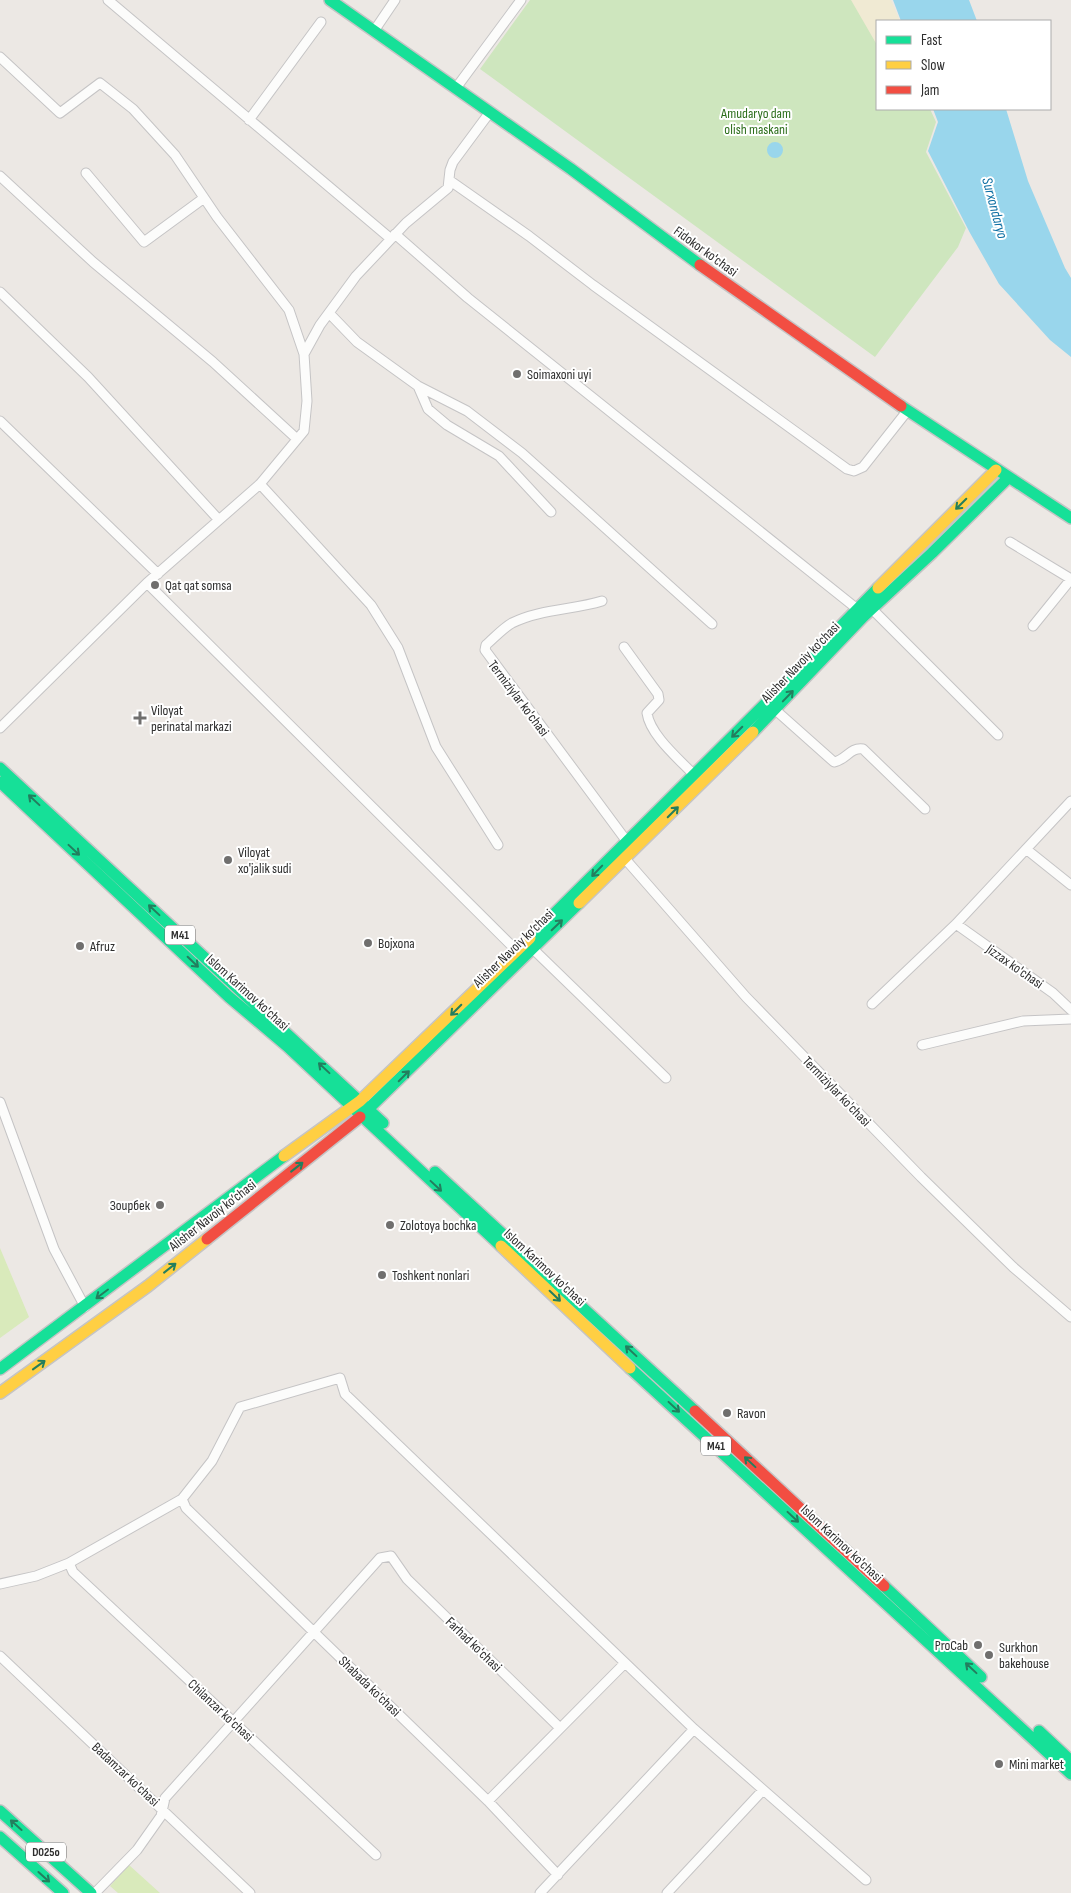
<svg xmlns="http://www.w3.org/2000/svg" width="1071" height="1893" viewBox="0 0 1071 1893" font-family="'Sofia Sans Condensed',sans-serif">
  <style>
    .green { fill: #cee6be }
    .sand { fill: #f0ead3 }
    .pitch { fill: #d9eabb }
    .water { fill: #99d6ec }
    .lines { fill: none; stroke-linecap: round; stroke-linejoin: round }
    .street-casing { stroke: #c5c4c5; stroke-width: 11 }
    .fast-casing { stroke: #c5c4c5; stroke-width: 14 }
    .slow-casing { stroke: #c5c4c5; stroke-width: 14 }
    .jam-casing { stroke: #c5c4c5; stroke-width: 14 }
    .street { stroke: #fcfcfb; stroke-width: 9 }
    .fast { stroke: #16e098; stroke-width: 11 }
    .slow { stroke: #ffcf43; stroke-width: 11 }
    .jam { stroke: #f24e42; stroke-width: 11 }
    .oneway { stroke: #237e5e }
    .poi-dot { fill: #706f6e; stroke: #fff; stroke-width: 2 }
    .labels { text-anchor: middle; stroke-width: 4; stroke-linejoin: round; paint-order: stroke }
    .shield { fill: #fff; stroke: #6d6d6d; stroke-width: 1 }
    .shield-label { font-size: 12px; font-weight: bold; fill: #2e2e2e }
    .park-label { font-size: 14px; fill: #2c6e1b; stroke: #fff }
    .street-label { font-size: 14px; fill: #2e2e2e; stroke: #fff }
    .poi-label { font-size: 14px; fill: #2e2e2e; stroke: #fff; text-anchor: start }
    .water-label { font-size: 15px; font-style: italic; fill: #0d6fa3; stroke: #fff }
  </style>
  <rect width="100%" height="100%" fill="#ece8e4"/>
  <path class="green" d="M530,0H889L877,21V109H930L936,122L926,152L966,228L958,247L875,357L480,69Z"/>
  <path class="sand" d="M851,0H891L900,21H877V45Z"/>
  <path class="pitch" d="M0,1248L29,1317L0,1338Z
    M129,1865L160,1893H118L110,1886Z"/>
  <path class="water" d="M893,0H969L977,21H901Z
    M933,109H1006L1028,181L1065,268L1071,278V357L1050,340L999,284L970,233L928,151L938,122Z
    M767 150a8 8 0 1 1 16 0a8 8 0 1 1-16 0Z"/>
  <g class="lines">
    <g class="street-casing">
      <path id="street" d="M108,0L391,239
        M374,31L395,0
        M0,57L60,113L100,83L133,109L175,155L217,217L289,310L304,354
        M456,88L521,0
        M249,120L321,22
        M86,173L144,242L204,198
        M0,176L93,262L213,362L297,439
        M449,180L529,236L593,285L847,469L854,471L863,467L908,410
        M395,234L468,298L861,612
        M0,292L88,377L219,520
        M329,313L357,342L418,386L467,411L522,453L712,624
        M418,386L428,409L447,425L499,456L551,512
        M0,421L158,574
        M260,484L371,605L398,648L436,747L498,845
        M1010,542L1071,579L1033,626
        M147,583L520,954
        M602,601C573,610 540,609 512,623C503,628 494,638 486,645L485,650L631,847
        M868,605L998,735
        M624,647L658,694L659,700L647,713C650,735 679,759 694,775
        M771,706L834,762C846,760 850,747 863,749L925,809
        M0,728L147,583L260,484L304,431L307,401L304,354L320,325L356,276L406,223L448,188L450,170L453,162L490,112
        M1026,849L1071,885
        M620,853L746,997L921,1177L1013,1267L1071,1317
        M956,924L1053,993L1071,1010
        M533,949L666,1078
        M872,1004L956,924L1071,801
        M922,1045L1023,1021L1071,1019
        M0,1102L54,1249L85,1307
        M182,1499L186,1508L488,1801L558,1875
        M69,1563L73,1572L376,1855
        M0,1584L36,1576L69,1563L182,1499L212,1461L240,1407L340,1378L345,1394L694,1729L866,1880
        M0,1656L250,1893
        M488,1801L625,1663
        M95,1893L137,1850L161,1816L165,1798L380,1558L391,1556L407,1579L560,1728
        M540,1893L694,1729
        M667,1893L763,1790"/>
    </g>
    <g class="fast-casing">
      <path id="fast" d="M330,0L571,169L700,265
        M901,406L1071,518
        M753,732L864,616L932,553L1008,478
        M0,768L383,1123
        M0,782L229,997L287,1046L501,1246
        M530,938L767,702L878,588
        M360,1117L579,903
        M435,1172L695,1411
        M630,1368L1071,1774
        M0,1369L284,1156
        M884,1586L981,1677
        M1039,1731L1071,1761
        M0,1811L91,1893
        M0,1837L63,1893"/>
    </g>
    <g class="slow-casing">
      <path id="slow" d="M878,588L996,470
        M579,903L753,732
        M284,1156L360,1101L530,938
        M501,1246L630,1368
        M0,1393L148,1286L207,1239"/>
    </g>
    <g class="jam-casing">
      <path id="jam" d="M700,265L901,406
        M207,1239L360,1117
        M695,1411L884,1586"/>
    </g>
    <use href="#street" class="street"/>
    <use href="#fast" class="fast"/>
    <use href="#slow" class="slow"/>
    <use href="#jam" class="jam"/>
  </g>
  <defs><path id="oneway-shaft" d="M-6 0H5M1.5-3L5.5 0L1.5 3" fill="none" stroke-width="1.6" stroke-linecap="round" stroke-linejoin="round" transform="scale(1.25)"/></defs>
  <g class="oneway">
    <use href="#oneway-shaft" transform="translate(961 504) rotate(135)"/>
    <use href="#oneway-shaft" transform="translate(788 696) rotate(-46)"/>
    <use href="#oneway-shaft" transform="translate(737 732) rotate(135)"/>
    <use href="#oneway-shaft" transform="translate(34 800) rotate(-137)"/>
    <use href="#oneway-shaft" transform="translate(673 812) rotate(-45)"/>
    <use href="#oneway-shaft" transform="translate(74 850) rotate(43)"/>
    <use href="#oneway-shaft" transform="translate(597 871) rotate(134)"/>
    <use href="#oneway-shaft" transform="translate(154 910) rotate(-137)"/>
    <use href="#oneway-shaft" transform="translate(557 925) rotate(-44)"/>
    <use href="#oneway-shaft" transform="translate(193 962) rotate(44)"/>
    <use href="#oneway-shaft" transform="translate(456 1010) rotate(135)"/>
    <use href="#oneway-shaft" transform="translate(324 1068) rotate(-137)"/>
    <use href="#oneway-shaft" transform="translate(404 1076) rotate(-45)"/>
    <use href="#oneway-shaft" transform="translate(297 1167) rotate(-38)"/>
    <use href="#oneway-shaft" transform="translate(436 1186) rotate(43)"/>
    <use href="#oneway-shaft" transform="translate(170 1268) rotate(-38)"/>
    <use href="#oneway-shaft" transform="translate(102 1294) rotate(143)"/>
    <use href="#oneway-shaft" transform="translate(555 1296) rotate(44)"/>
    <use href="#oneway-shaft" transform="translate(631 1351) rotate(-137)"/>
    <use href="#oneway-shaft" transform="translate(39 1365) rotate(-36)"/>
    <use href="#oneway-shaft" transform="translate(674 1407) rotate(43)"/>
    <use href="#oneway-shaft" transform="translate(750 1462) rotate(-137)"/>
    <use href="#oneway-shaft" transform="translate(793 1517) rotate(43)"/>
    <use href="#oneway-shaft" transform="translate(971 1668) rotate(-137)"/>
    <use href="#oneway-shaft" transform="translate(16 1825) rotate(-138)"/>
    <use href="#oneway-shaft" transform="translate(44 1877) rotate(42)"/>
  </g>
  <g class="poi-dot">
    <circle cx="517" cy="374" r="5"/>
    <circle cx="155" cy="585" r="5"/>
    <path d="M137.5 710.5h5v5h5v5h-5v5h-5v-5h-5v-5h5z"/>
    <circle cx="228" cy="860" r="5"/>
    <circle cx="368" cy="943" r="5"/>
    <circle cx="80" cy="946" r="5"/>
    <circle cx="160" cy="1205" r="5"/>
    <circle cx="390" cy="1225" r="5"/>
    <circle cx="382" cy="1275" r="5"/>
    <circle cx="727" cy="1413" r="5"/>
    <circle cx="978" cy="1645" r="5"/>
    <circle cx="989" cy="1655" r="5"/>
    <circle cx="999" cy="1764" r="5"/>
  </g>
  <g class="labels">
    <g class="shield">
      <rect x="165" y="925.5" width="30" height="19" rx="4"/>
      <rect x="701" y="1436.5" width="30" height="19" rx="4"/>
      <rect x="26" y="1842.5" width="40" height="19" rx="4"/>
    </g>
    <g class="shield-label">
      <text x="180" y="939">M41</text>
      <text x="716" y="1450">M41</text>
      <text x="46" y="1856">D025o</text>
    </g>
    <g class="park-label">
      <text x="756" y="118">Amudaryo dam<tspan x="756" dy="16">olish maskani</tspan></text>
    </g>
    <g class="street-label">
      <text transform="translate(706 251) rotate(36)" y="5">Fidokor ko'chasi</text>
      <text transform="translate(800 662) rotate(-46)" y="5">Alisher Navoiy ko’chasi</text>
      <text transform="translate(519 698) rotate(53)" y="5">Termiziylar ko'chasi</text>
      <text transform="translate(513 948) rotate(-44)" y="5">Alisher Navoiy ko’chasi</text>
      <text transform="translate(1015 966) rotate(35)" y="5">Jizzax ko'chasi</text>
      <text transform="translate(248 992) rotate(42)" y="5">Islom Karimov ko'chasi</text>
      <text transform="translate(837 1091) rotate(46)" y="5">Termiziylar ko'chasi</text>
      <text transform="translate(212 1215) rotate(-38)" y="5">Alisher Navoiy ko’chasi</text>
      <text transform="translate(545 1267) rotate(43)" y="5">Islom Karimov ko'chasi</text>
      <text transform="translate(842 1543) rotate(43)" y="5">Islom Karimov ko'chasi</text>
      <text transform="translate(474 1644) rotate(44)" y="5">Farhad ko'chasi</text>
      <text transform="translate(370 1686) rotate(44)" y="5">Shabada ko'chasi</text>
      <text transform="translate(221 1710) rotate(43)" y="5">Chilanzar ko'chasi</text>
      <text transform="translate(126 1774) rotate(43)" y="5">Badamzar ko'chasi</text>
    </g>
    <g class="poi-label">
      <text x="527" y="379">Soimaxoni uyi</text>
      <text x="165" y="590">Qat qat somsa</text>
      <text x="151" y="715">Viloyat<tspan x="151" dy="16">perinatal markazi</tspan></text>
      <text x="238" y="857">Viloyat<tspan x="238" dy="16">xo'jalik sudi</tspan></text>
      <text x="378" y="948">Bojxona</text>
      <text x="90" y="951">Afruz</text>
      <text x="150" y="1210" text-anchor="end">Зоирбек</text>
      <text x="400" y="1230">Zolotoya bochka</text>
      <text x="392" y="1280">Toshkent nonlari</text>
      <text x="737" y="1418">Ravon</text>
      <text x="968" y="1650" text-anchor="end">ProCab</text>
      <text x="999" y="1652">Surkhon<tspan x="999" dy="16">bakehouse</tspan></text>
      <text x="1009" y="1769">Mini market</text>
    </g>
    <g class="water-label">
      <text transform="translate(995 208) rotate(75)" y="5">Surxondaryo</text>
    </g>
  </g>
  <rect x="876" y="20" width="175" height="90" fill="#ffffff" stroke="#ababab"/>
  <rect x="886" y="36" width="25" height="8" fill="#16e098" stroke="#ababab"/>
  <text x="921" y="45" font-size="15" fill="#2e2e2e">Fast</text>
  <rect x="886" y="61" width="25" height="8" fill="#ffcf43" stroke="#ababab"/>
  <text x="921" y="70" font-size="15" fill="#2e2e2e">Slow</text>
  <rect x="886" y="86" width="25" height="8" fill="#f24e42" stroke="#ababab"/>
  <text x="921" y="95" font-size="15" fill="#2e2e2e">Jam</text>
</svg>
